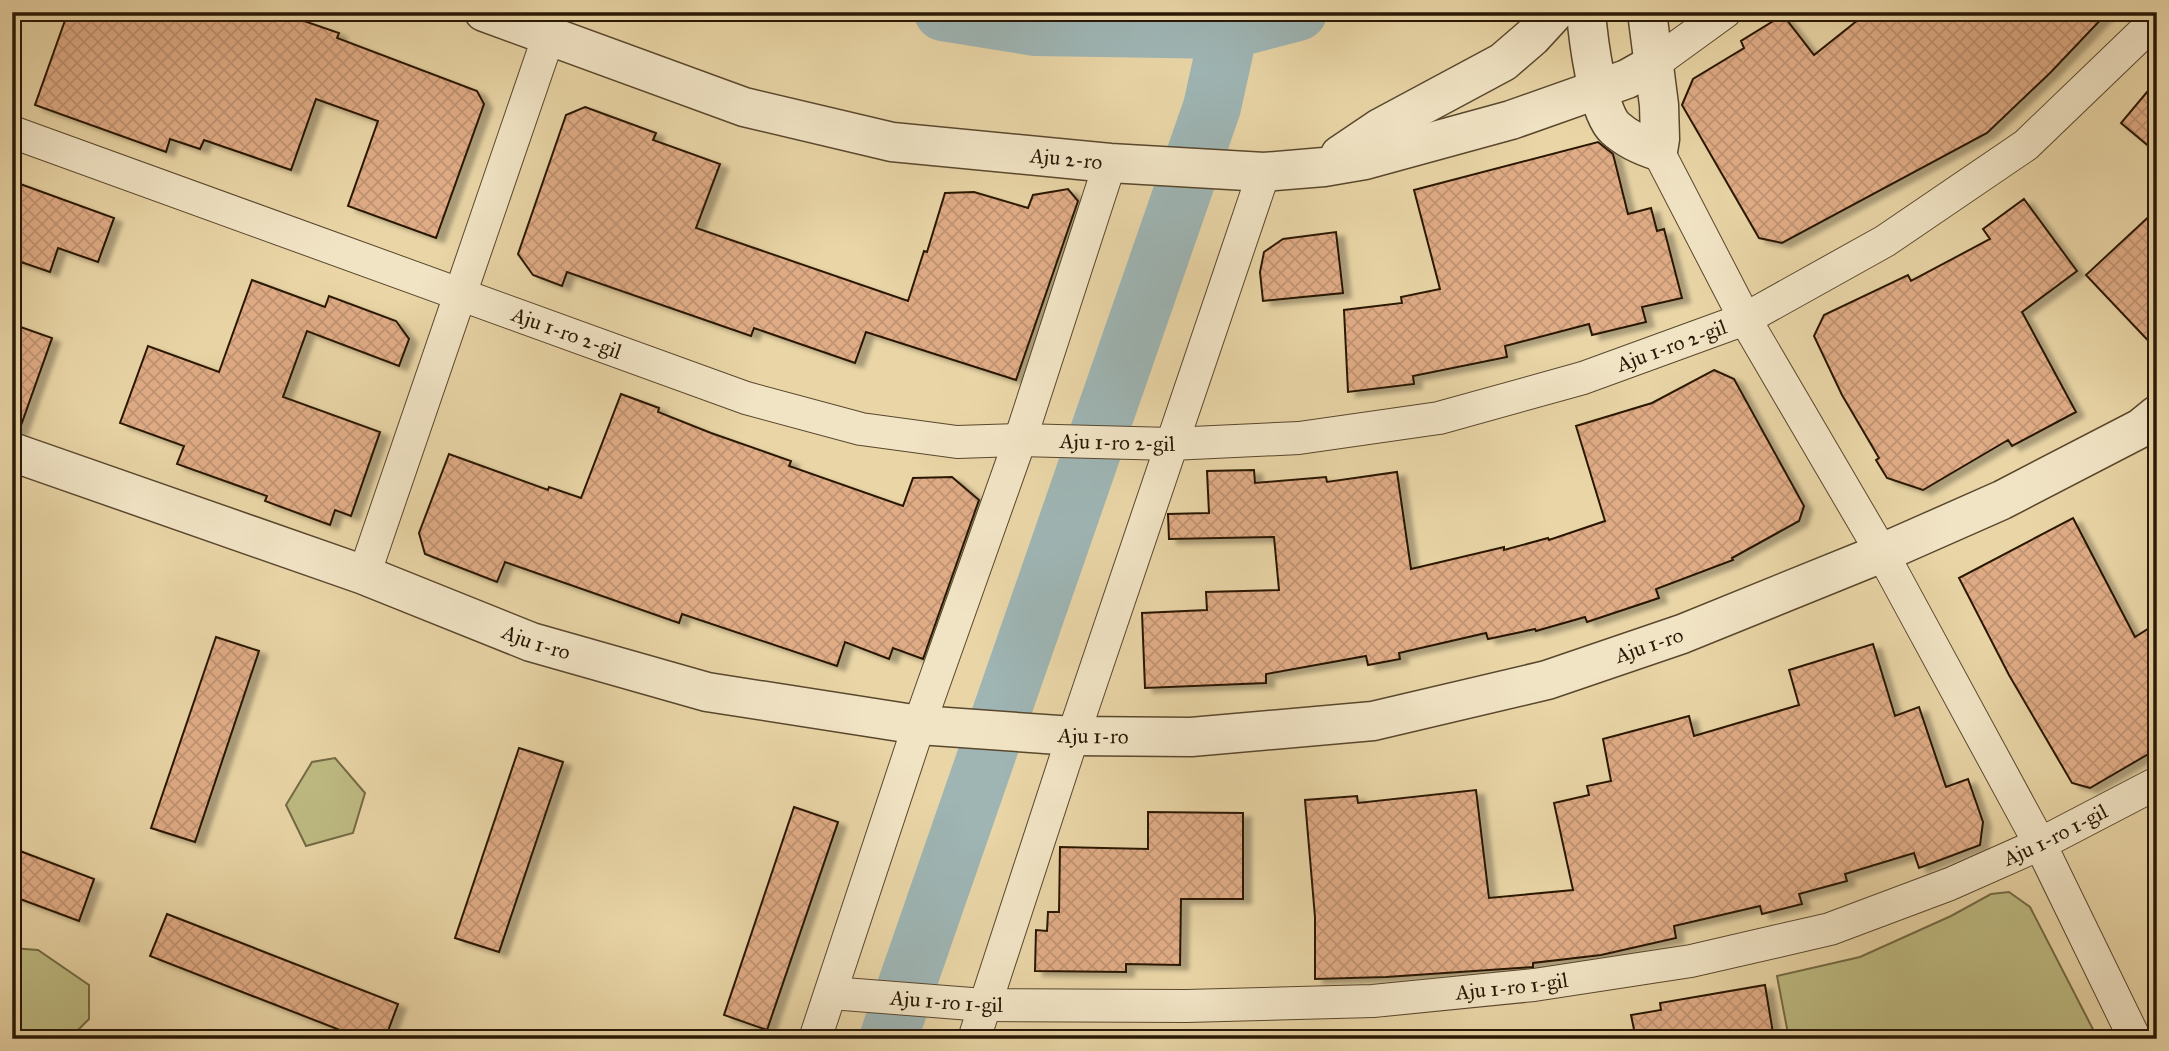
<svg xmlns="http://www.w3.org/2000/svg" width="2169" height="1051" viewBox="0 0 2169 1051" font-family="'IM FELL Great Primer',serif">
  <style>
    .green { fill: #bebb82; stroke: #746a44; stroke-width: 2 }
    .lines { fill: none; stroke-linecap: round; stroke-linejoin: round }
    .river { stroke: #9eb5b4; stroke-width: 58 }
    .building { fill: url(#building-cross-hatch); stroke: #291805; stroke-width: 2; filter: url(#shadow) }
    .minor-casing { stroke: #59472d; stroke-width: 34 }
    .tertiary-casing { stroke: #59472d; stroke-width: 41 }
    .minor { stroke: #f1e4c5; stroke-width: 32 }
    .tertiary { stroke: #f1e4c5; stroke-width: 38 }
    .labels { text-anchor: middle; stroke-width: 5; stroke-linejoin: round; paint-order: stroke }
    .street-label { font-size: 21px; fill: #291805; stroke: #f1e4c5 }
  </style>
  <defs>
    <pattern id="building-cross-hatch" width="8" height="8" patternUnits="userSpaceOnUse" patternTransform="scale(1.75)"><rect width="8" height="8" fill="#e0ac86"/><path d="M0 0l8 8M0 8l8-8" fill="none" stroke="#c09372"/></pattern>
    <filter id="shadow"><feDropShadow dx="8" dy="4.5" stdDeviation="2" flood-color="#0004"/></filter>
  </defs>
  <rect width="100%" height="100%" fill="#e9d5a6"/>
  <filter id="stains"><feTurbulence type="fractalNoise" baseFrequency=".00286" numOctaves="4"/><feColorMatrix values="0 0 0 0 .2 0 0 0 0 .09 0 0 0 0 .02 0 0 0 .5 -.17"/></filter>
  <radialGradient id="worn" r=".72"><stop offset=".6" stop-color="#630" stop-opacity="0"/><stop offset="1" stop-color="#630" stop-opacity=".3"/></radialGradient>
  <path class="green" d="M335,758L365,793L353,833L306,846L286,805L312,762Z
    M2009,892L2030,907L2098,1039H1789L1777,976L1860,957L1951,916L1991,894Z
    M12,948L38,950L89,985V1019L70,1038L12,1031Z"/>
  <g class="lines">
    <path class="river" d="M943,12L1036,27L1229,30L1298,12
      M888,1039L1212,107L1229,30"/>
  </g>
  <path class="building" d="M68,12H278L339,33L337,38L477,91L484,104L436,238L348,206L378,121L316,99L291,170L204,140L200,149L170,139L166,152L35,105Z
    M1868,12H2108L2050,73L1987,133L1782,243L1759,238L1682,105L1693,79L1744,48L1741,41L1783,15L1814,55Z
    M2157,80V153L2121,123Z
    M585,107L656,133L653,140L720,164L696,228L908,301L924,251L927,252L945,193L974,192L1028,208L1033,195L1068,189L1078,201L1016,380L866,332L855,363L754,328L751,336L567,272L562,286L533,275L518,254L566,115Z
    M1598,142L1613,154L1628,214L1651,208L1657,231L1664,229L1682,298L1642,307L1646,322L1592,335L1589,324L1505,346L1507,357L1413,376L1414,384L1348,392L1344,310L1402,303L1401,297L1440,289L1414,190Z
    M12,181L114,218L98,262L58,248L50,272L12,259Z
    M2024,199L2077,271L2022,312L2076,412L2012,446L2008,440L1923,490L1887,478L1876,460L1879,458L1842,395L1814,336L1824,315L1908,275L1911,281L1990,239L1983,229Z
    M2157,209V350L2086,275Z
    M1336,232L1343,293L1263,301L1260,272L1264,252L1283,239Z
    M252,280L325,307L329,296L396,321L409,339L399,366L307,331L283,397L380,432L351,516L335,510L330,525L265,501L267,496L177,464L184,446L120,423L148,346L219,372Z
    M12,324L52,338L19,431H12Z
    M1714,370L1734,379L1804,506L1799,521L1732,558L1733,560L1656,589L1659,598L1587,622L1585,617L1536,631L1535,629L1488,639L1486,633L1399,653L1400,659L1368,665L1366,656L1266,674V683L1145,688L1142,613L1207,610L1206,592L1279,590L1274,537L1169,539L1168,514L1209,513L1207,471L1254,470L1255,483L1326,477L1327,482L1397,472L1411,569L1504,547V550L1548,538L1549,540L1605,521L1576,426L1652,403Z
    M621,394L659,408L658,412L711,433L791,461L789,466L903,506L913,478L952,477L979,500L923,659L893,648L889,659L845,642L837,666L682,614L679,623L505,562L497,582L425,554L419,533L449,454L548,490L549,487L581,498Z
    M2073,518L2135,637L2157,623V749L2090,788L2072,783L2009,675L1959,578Z
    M216,637L259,651L195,842L151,828Z
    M1873,644L1895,716L1919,707L1946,787L1968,779L1983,822L1980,845L1919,868L1914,853L1845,874L1847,881L1799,894L1802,904L1762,914L1760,906L1674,926L1676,938L1601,955L1533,963V967L1386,977L1315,979V917L1305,800L1357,796L1358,803L1476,790L1489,898L1573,890L1554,803L1589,795L1587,786L1611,781L1603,739L1689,716L1694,736L1799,705L1789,670Z
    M519,748L563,762L499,952L455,938Z
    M794,807L838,822L767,1030L724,1015Z
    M1148,812L1243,813V899H1181L1180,965L1126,964V972L1035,971L1036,930L1047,931L1048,912H1059L1060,847L1148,849Z
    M12,848L94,879L79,921L12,896Z
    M167,914L398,1004L385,1039H363L150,956Z
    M1765,985L1774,1039H1636L1631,1015L1661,1010L1660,1003Z"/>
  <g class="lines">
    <g class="minor-casing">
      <g id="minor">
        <path d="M1652,65L1725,12"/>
        <path id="s1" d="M12,132L746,398L861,429L957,442L1020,440L1171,444L1299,438L1439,418L1583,378L1745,319L1885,241L2026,145L2157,19"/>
        <path d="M1658,151L1745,319L1882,553L2040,844L2135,1039"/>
        <path d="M364,575L548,38"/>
        <path id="s2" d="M831,993L984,1005L1186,1006L1373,1001L1534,985L1691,961L1830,929L1950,884L2040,844L2157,783"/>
        <path d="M815,1039L919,725L1020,440L1110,163"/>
        <path d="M974,1039L1073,736L1264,172"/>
      </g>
    </g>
    <g class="tertiary-casing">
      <g id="tertiary">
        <path id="s3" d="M484,12L744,107L892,142L1110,163L1264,172L1324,167L1365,160L1511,120L1627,79L1652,65"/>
        <path d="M1586,12C1588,37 1597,112 1615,128C1627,139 1642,146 1658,151L1660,139L1659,105L1647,12"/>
        <path d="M1340,155L1380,128L1503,62L1532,37L1555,12"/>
        <path id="s4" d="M12,452L364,575L531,642L707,692L919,725L1073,736L1191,737L1373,721L1547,680L1682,634L1882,553L2002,500L2141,428L2157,415"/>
      </g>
    </g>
    <use href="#minor" class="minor"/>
    <use href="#tertiary" class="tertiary"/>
  </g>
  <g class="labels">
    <g class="street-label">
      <text dy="7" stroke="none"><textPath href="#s3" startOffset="604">Aju 2-ro</textPath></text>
      <text dy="7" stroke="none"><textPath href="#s1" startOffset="590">Aju 1-ro 2-gil</textPath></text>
      <text dy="7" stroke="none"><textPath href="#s1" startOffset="1724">Aju 1-ro 2-gil</textPath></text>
      <text dy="7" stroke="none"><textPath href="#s1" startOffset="1157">Aju 1-ro 2-gil</textPath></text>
      <text dy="7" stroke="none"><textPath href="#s4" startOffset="558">Aju 1-ro</textPath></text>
      <text dy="7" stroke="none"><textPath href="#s4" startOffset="1692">Aju 1-ro</textPath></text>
      <text dy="7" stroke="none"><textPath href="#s4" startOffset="1125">Aju 1-ro</textPath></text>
      <text dy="7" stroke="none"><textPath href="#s2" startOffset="1250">Aju 1-ro 1-gil</textPath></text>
      <text dy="7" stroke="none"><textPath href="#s2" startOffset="682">Aju 1-ro 1-gil</textPath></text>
      <text dy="7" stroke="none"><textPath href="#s2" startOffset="116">Aju 1-ro 1-gil</textPath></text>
    </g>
  </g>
  <rect width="2169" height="1051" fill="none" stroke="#e9d5a6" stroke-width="42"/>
  <rect x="14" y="14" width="2141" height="1023" fill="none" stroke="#291805" stroke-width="3.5"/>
  <rect x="21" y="21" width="2127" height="1009" fill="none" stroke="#291805" stroke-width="2"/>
  <rect width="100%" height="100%" filter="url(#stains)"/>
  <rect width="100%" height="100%" fill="url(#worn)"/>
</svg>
